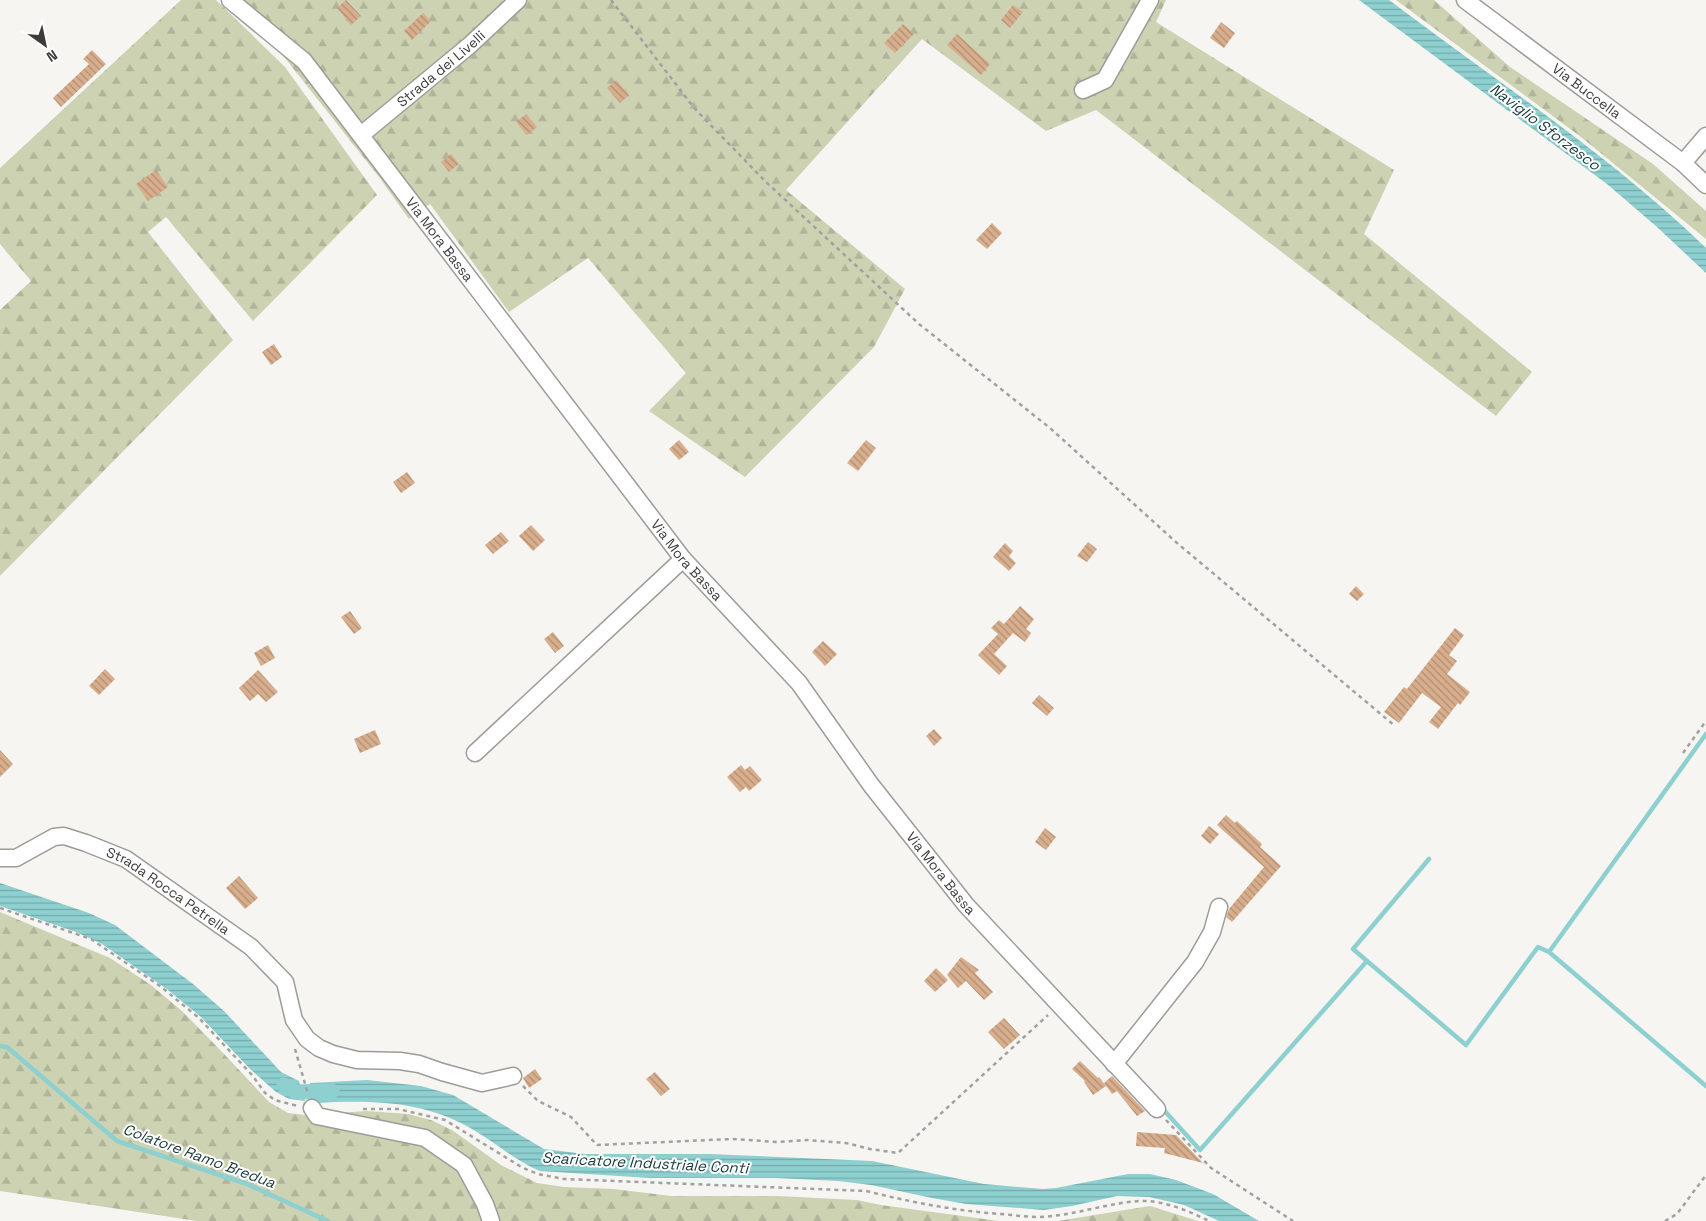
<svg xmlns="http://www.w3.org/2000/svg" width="1706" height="1221" viewBox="0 0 1706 1221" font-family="'Space Grotesk',sans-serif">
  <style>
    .forest { fill: url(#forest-firs) }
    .water { fill: url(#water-rules) }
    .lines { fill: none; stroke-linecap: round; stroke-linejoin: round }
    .stream { stroke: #8ed0d0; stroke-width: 4.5 }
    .canal { stroke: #8ed0d0; stroke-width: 15 }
    .building { fill: url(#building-back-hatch) }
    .minor-casing { stroke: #9d9c99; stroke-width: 19 }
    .path { stroke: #a2a19f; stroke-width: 2.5; stroke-dasharray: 4 4; stroke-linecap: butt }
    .minor { stroke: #fff; stroke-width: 16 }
    .labels { text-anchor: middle; stroke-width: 4; stroke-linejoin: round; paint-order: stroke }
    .street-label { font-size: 14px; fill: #3d3c3b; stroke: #fff }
    .water-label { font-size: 15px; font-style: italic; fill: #193a3a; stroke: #fff }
  </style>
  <defs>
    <pattern id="forest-firs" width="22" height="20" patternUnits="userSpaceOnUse" patternTransform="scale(1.25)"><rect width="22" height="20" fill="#ccd2b2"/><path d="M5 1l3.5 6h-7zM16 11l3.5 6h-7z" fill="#b0b59a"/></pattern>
    <pattern id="water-rules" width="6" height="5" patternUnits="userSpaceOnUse" patternTransform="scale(1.25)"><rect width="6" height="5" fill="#8ed0d0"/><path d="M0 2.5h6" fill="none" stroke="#75aaaa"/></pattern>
    <pattern id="building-back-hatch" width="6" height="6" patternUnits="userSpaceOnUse" patternTransform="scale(1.25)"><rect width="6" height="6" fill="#d8ae8d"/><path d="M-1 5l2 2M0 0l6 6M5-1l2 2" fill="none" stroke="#b08f74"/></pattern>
  </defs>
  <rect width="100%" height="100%" fill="#f6f5f2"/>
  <path class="forest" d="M181,0H216L285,67L377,195L253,321L166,217L148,232L233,340L0,576V310L31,281L0,244V168Z
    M223,0H1166L1156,22L1394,170L1364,234L1532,372L1496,416L1096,110L1046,131L922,39L786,190L905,289L874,347L745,477L649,411L686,373L588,258L509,312L430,204L409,219L379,177L277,48Z
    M1396,0H1434L1510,67L1653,164L1706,211V239L1581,137Z
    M0,912L110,958L151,985L182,1011L225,1055L269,1102L288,1113L305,1115L367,1111L408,1114L431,1120L452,1130L501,1165L537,1183L564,1187L614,1189L671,1196H778L857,1200L881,1205L999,1221H197L0,1191Z
    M1150,1206L1198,1221H1058Z"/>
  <path class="water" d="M1359,0H1389C1496,81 1610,155 1706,248V273L1657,227L1607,184Z
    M0,883L89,913L115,925L193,984L224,1011L281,1072L299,1081L305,1101L289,1099L276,1092L250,1069L201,1017L168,990L102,944L76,932L0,906Z
    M367,1080L421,1086L453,1095L544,1149L585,1154H709L872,1161L984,1184L1043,1189L1056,1188L1128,1174H1150L1176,1180L1213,1194L1259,1221H1219L1184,1205L1149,1197L1117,1196L1072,1206L1044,1210L966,1204L932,1198L871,1185L838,1181L776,1178H650L540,1171C515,1161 495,1142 472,1129C422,1100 371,1100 315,1103L310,1083Z"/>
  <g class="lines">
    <path class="stream" d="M1549,952L1706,734
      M1367,961L1353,949L1429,859
      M0,1046L7,1047L117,1141L247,1184L328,1221
      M1162,1108L1200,1150L1367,961L1466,1045L1538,947L1549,952L1706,1086"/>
    <path class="canal" d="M284,1085L296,1092L332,1091"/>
  </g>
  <path class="building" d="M346,0L361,16L351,25L337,8Z
    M1013,5L1023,12L1010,28L1001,20Z
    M423,13L431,21L412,40L404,31Z
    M1221,22L1235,33L1224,48L1210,38Z
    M903,24L914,34L895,53L884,43Z
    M957,34L990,64L981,75L947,45Z
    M92,50L106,64L61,107L53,98L89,64L83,59Z
    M616,80L629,95L620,103L607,88Z
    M526,114L537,127L527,135L516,122Z
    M451,154L459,164L449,172L441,162Z
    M156,170L168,187L148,201L136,184Z
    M992,223L1002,233L987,249L976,240Z
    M274,344L282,357L271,365L262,352Z
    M679,440L689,452L679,460L669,449Z
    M866,440L876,448L858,471L847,463Z
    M407,472L415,483L401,493L393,482Z
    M531,525L545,540L533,551L519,536Z
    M501,532L509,541L493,554L485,545Z
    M1088,542L1097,549L1087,562L1077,556Z
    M1005,543L1013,551L1009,556L1016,563L1009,571L993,557Z
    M1356,586L1364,594L1357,601L1349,594Z
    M1020,606L1034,619L1026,629L1031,633L1025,642L1013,633L994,654L1007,666L999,675L978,655L998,634L991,628L999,620L1004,624Z
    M350,611L362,628L354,634L341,617Z
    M1455,628L1464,635L1449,655L1457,661L1447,674L1470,692L1460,705L1458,703L1438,729L1429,722L1441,707L1422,693L1399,723L1384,712L1404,687L1407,689Z
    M553,632L564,646L555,653L544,639Z
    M823,641L837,654L825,666L812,652Z
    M268,645L275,658L261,666L254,653Z
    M105,669L115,679L99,695L89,686Z
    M258,670L278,692L266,702L258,694L250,701L239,688Z
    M1039,695L1054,708L1047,716L1032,703Z
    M934,729L942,738L934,746L926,736Z
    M375,730L381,744L360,753L354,739Z
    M0,750L13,764L0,777Z
    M741,765L745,770L750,766L762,780L749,791L746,787L740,792L727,777Z
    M1226,815L1235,823L1237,821L1262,844L1260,847L1281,866L1232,922L1226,917L1229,909L1264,867L1217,825Z
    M1209,826L1219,834L1210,844L1201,836Z
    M1045,828L1056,837L1046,850L1035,842Z
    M239,876L258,898L245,909L226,888Z
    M961,957L979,970L975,973L993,992L984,1000L966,981L958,988L947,975Z
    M936,968L948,980L935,992L924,981Z
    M1004,1018L1020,1035L1004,1049L988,1032Z
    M1080,1061L1098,1078L1099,1077L1106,1086L1093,1095L1084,1082L1085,1081L1072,1069Z
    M535,1069L542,1079L529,1088L523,1078Z
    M655,1072L670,1089L661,1096L646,1079Z
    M1112,1076L1145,1111L1137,1116L1117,1091L1112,1094L1104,1083Z
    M1137,1132L1176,1135L1203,1163L1164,1153L1165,1148L1136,1146Z"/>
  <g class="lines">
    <g class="minor-casing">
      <g id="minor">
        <path id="s1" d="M230,0L304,61L683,559L799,683L871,785L966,905L1157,1109"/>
        <path id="s2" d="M1465,0L1683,163L1706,185"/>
        <path d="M1083,90L1105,80L1150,0"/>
        <path id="s3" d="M361,135L470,45L518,0"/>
        <path d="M1683,163L1706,136"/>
        <path d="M475,753L683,559"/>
        <path id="s4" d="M0,858H16L54,837L64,836L86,843L126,859L251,947L285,982L294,1020L307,1039L319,1048L333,1054L357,1060L400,1061L419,1064L442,1072L482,1083L513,1076"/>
        <path d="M1114,1064L1195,962L1212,932L1219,907"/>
        <path d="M312,1108L317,1116L425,1138L464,1165L485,1204L491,1221"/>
      </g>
    </g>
    <path class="path" d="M611,0L695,109L766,182L919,324L1050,428L1177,543L1395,726
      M1683,753L1706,721
      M0,908L91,939L160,986L199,1018L252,1075L265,1093L275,1100L298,1106
      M295,1049L308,1094
      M523,1086L538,1101L571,1117L597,1145L732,1139L778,1142L807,1140L846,1143L870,1149L898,1153L1048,1015
      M363,1109H398L445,1120L523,1168L538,1174L564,1179L866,1191C911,1202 955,1211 1001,1214C1014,1215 1026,1217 1039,1217C1073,1216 1106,1203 1140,1201C1163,1200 1189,1211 1209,1221
      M1166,1120L1211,1168L1293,1221
      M1665,1221L1677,1214L1706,1175"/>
    <use href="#minor" class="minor"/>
  </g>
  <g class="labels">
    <g class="street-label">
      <text dy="5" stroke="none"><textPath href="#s3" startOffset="104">Strada dei Livelli</textPath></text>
      <text dy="5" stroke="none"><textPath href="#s2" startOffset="152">Via Buccella</textPath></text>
      <text dy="5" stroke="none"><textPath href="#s1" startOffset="320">Via Mora Bassa</textPath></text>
      <text dy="5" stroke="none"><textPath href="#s1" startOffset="725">Via Mora Bassa</textPath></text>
      <text dy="5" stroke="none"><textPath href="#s1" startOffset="1129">Via Mora Bassa</textPath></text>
      <text dy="5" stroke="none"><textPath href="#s4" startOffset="188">Strada Rocca Petrella</textPath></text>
    </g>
    <g class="water-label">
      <text transform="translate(1545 127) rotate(37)" y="5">Naviglio Sforzesco</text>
      <text transform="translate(199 1156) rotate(20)" y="5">Colatore Ramo Bredua</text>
      <text transform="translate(645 1163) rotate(3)" y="5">Scaricatore Industriale Conti</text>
    </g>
  </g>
  <g transform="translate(45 45) rotate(147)" stroke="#ffffff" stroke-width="4" paint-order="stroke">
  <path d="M0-4L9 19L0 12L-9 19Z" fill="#3d3c3b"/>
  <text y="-8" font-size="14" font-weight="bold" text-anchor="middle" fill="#3d3c3b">N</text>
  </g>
</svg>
